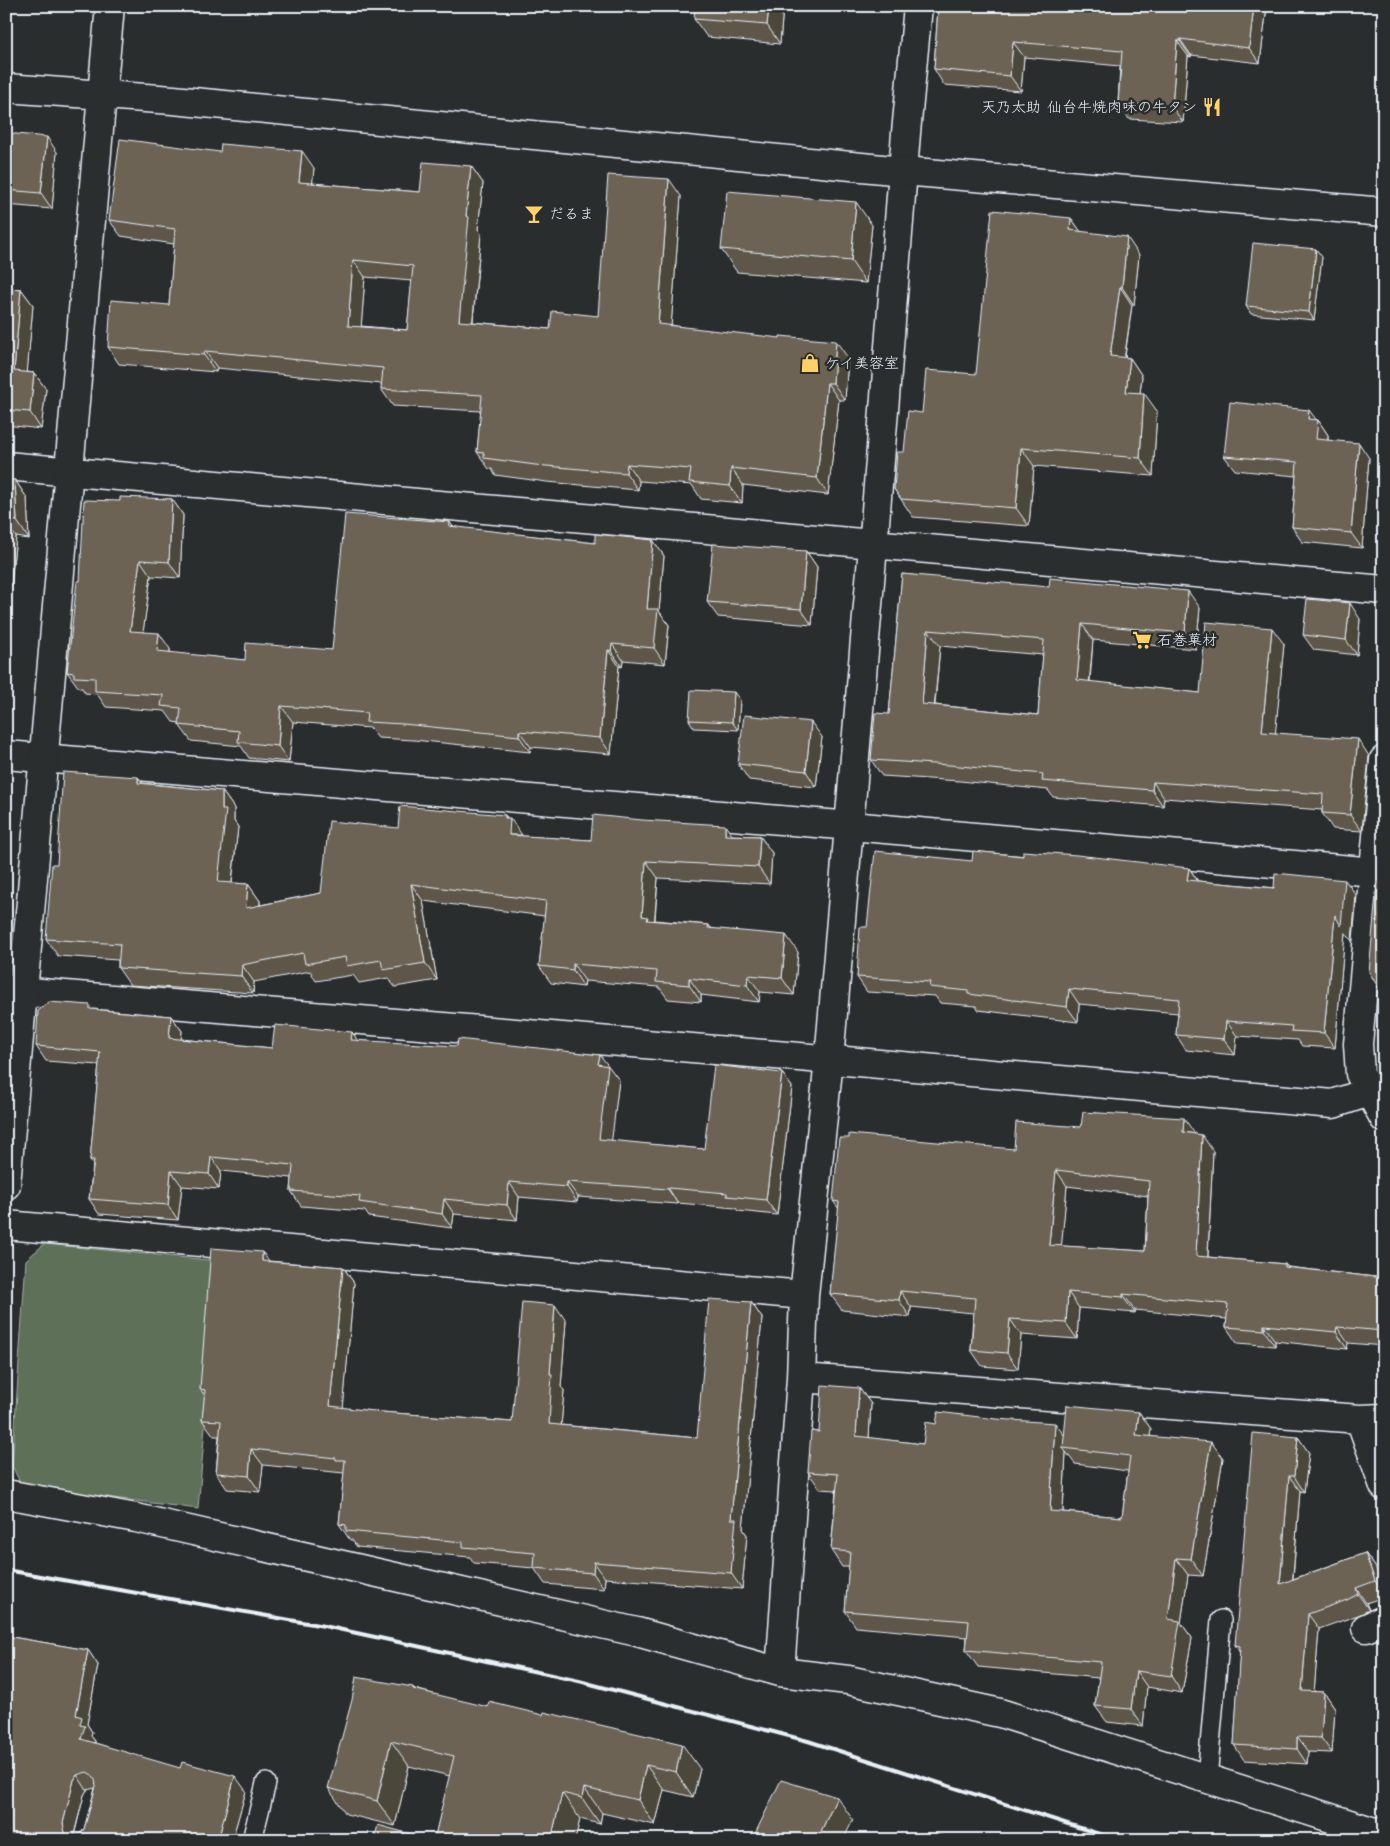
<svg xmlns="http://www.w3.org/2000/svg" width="1390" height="1846" viewBox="0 0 1390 1846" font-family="'Architects Daughter','Klee One',sans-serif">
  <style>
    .green { fill: #5f7059; stroke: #a4b0a8 }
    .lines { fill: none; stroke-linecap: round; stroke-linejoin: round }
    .lane-casing { stroke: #e8f1f8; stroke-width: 22 }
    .street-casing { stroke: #e8f1f8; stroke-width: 31 }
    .secondary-casing { stroke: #e8f1f8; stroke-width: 31 }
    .lane { stroke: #2a2d2e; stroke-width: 19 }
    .street { stroke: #2a2d2e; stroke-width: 28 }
    .secondary { stroke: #2a2d2e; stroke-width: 28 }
    .rail { stroke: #e8f1f8; stroke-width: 4 }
    .wall { fill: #5d5648; stroke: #e8f1f8; fill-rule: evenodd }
    .shaded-wall { fill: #4c463b; stroke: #e8f1f8 }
    .building { fill: #6c6454; stroke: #e8f1f8; fill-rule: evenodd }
    .labels { text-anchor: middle; stroke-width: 5; stroke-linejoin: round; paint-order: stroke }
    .poi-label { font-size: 15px; fill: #e8f1f8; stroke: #2a2d2e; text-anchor: start }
  </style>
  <rect width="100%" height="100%" fill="#2a2d2e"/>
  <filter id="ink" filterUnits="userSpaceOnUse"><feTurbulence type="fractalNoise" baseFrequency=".02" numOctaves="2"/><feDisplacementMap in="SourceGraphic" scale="10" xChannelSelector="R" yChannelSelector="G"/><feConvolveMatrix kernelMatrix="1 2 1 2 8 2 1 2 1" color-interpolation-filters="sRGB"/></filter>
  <g filter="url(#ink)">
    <path class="green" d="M44,1244L219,1261L198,1509L22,1486L12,1466L26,1260Z"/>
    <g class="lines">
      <g class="lane-casing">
        <path id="lane" d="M1207,1779L1221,1620
          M252,1840L266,1783"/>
      </g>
      <g class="street-casing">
        <path id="street" d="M102,95L110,6
          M6,466L1384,590
          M6,755L828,824L1375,872
          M1384,760L1358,1044L1360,1074L1384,1118
          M6,990L846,1061L1333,1104L1369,1092L1384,1084
          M6,1225L804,1295
          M801,1378L1360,1419L1384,1418
          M1360,1419L1384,1486
          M6,1494L136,1518L637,1632L780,1672L848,1680L1000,1713L1378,1833L1384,1831
          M1366,1628L1384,1620
          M780,1672L801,1378L804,1295L829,1060L875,523L906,133L918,6"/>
      </g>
      <g class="secondary-casing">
        <path id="secondary" d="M6,88L173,100L903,171L1384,212
          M6,1185L102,95"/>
      </g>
      <use href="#lane" class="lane"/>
      <use href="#street" class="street"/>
      <use href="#secondary" class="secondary"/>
      <path class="rail" d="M6,1570L324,1626L579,1681L808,1741L1118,1840"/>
    </g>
    <path class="wall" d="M783,6L780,44L707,37L694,19Z
      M938,6H1267L1260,63L1191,55V57L1188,56L1183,122L1129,119L1118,103L1120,66L1024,57L1021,91L944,85L934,69Z
      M6,133L57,152L52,209L6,205Z
      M471,166L483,183L478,229L481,234L473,322L550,329L598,316L681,196L671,325L848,358L845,400H839L828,495L743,485L742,503L701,499L692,485L639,481L638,490L547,482L495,475L492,469H489L477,452L481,411L393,406L381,389L382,384L217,368L216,372L119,364L108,347L169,305L174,244L121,236L109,220L314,168L312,183L420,192ZM365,277L412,281L407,330L361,326Z
      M1071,218L1081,232L1139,255L1134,305H1132L1125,357L1130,358L1142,376L1140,393L1157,411L1153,476L1034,466L1029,526L913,517L894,489L904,452L922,413L976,374Z
      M872,225L866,283L737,272L721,249Z
      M1322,257L1314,320L1251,314L1246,306Z
      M6,288L21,289L33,305L27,372L34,373L46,389L41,429L6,425Z
      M1317,420H1318L1328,435V440L1369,458L1362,548L1302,542L1292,527L1296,476L1235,470L1224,456Z
      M6,480H15L27,498L29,539L16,537L8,611H6Z
      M172,499L183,515L180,578L151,576L143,631L170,649V653L245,660L332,650L450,522L453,527L595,543L653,540L664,556L659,611L669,625L665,664L623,660L622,667L619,666L611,754L531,747L530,752L414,740L378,738L370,728L293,722L289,762L249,758L241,746L191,741L179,725L180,723L173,722L165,711L106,707L97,694L85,693L82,688H79L67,672L80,581L120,501Z
      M806,551L817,567L812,625L718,617L707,602Z
      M902,574L1200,608L1196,649L1093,640L1090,682L1200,693L1284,644L1275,733L1369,756L1362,831L1333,829L1322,813V810L1164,798L1163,806L1053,797L1048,790L960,781L882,776L871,760L889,714ZM940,646L1043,655L1038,715L935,705Z
      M1360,619L1357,655L1314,650L1303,635Z
      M740,700L738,730L694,728L689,720Z
      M822,737L816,787L749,780L738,764Z
      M138,777L142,783L222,791L234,808V821L238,827L232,883L248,884L260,901V905L321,893L398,828L505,815L522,836L591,840L732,835L760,836L772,853L770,884L658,878L655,920L709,925L711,928L798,952L794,995L760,992L759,1002L701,995V1002L668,999L659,987L585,981L584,987L551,983L539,966L545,916L423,901L437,980L395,987L388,978L359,983L353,975L316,981L310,971L254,982L253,993L130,985L118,968V960L58,956L46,939L57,864Z
      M972,861L1189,868L1198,881L1356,895L1352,941L1345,932L1335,1048L1302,1046L1298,1040L1237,1036L1235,1055L1186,1050L1176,1035L1178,1013L1079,1004L1078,1022L978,1010L976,1006L940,1003L935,996L867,992L857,977L867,927Z
      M93,1009L171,1016L182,1031L181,1039L272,1048L357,1040L608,1066L619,1080L611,1141L670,1146L704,1149L782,1073L792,1087L777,1215L738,1211L736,1208L678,1203V1204L578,1197L577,1202L519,1197L517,1220L454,1214L452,1228L369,1217L365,1211L301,1206L291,1191L292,1178L221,1171L219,1189L182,1186L178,1220L99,1214L89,1199L93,1164L90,1160L99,1065L46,1061L36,1046Z
      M1081,1127L1195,1134L1213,1151L1208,1257L1285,1264L1288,1267L1384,1278V1346L1348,1343L1347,1349L1275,1341V1346L1237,1343L1226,1327L1227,1319L1135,1310V1313L1079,1308L1077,1339L1021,1335L1018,1369L982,1366L971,1350L973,1313L911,1307L910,1317L842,1310L830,1294L839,1209L833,1201L1014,1149ZM1067,1186L1148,1196L1145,1251L1061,1246Z
      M262,1252L269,1261L343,1267L354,1283L343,1408L382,1412L512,1422L566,1321L561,1387L564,1390L561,1425L697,1438L751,1302L762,1318L743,1529L747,1535L742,1589L605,1578L604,1589L545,1584L534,1568L474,1563L470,1557L357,1547L352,1540H350L339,1524L344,1473L263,1465L260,1492L227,1489L216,1473L219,1436H214L202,1420L205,1396L200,1389Z
      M859,1388L871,1404L869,1438L923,1444L936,1424L1064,1435L1139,1412L1151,1429L1150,1436L1223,1458L1203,1576L1188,1575L1181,1623L1192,1638L1182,1693L1147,1687L1143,1726L1107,1722L1095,1706L1099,1678L978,1667L966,1650L967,1637L856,1627L845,1611L849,1567H842L831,1550L836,1490L820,1489L808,1472L819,1432ZM1066,1452L1075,1464L1128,1471L1122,1517L1063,1512Z
      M1298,1437L1309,1453L1304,1492L1300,1491L1293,1579L1365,1553L1376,1568L1384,1592V1597L1366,1603L1369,1610L1358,1615L1319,1629L1314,1692H1324L1335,1708L1332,1753L1308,1752L1307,1764L1244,1760L1234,1745L1240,1653L1235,1645Z
      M6,1636L88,1650L98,1665L87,1724L92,1732L91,1736L95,1741V1743L246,1791L232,1840H6ZM95,1788L84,1829L81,1833L74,1836L84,1795L87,1790Z
      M413,1687L415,1689L700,1769L693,1797L664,1790L655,1825L602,1813L600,1824L580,1819L575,1840H434L450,1776L409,1766L395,1826L346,1814L328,1788Z"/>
    <path class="shaded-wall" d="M769,6H783L780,44L767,25Z
      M1254,6H1267L1260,63L1249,48Z
      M1180,39L1191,55V57L1180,41Z
      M1177,41L1188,56L1183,122L1172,107Z
      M1013,42L1024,57L1021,91L1010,76Z
      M47,137L57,152L52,209L41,193Z
      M302,151L314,168L311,199L299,182Z
      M471,166L483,183L478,229L481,234L471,338L459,321L466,216Z
      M669,179L681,196L670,341L658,324Z
      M856,202L872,225L866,283L851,261Z
      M1071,218L1084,236L1070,230Z
      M1127,237L1139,255L1134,305L1122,287Z
      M1316,249L1322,257L1314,320L1309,312Z
      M353,260L365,277L360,343L348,326Z
      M1120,287L1132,305L1122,374L1110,356Z
      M21,289L33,305L26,387L14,371Z
      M836,341L848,358L845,400L833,383Z
      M205,351L217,368L216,372L204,355Z
      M1130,358L1142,376L1138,410L1126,392Z
      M34,373L46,389L41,429L30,412Z
      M827,383L839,400L828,495L817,478Z
      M1144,393L1157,411L1153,476L1140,458Z
      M1309,410L1318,422V420L1328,435L1327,454L1316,439L1308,419Z
      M1359,443L1369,458L1362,548L1351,533Z
      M1021,448L1034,466L1029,526L1016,508Z
      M627,464L639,481L638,490L626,473Z
      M731,468L743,485L742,503L730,486Z
      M15,480L27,498L29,539L17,521Z
      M172,499L183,515L180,578L169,562Z
      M6,524L16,537L8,611L6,609Z
      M653,540L664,556L659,611L669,625L665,664L654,648L647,609Z
      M806,551L817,567L812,625L801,609Z
      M140,560L151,576L141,647L130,631Z
      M1188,591L1200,608L1196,649L1185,633Z
      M1350,603L1360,619L1357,655L1346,640Z
      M1082,624L1093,640L1088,697L1077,680Z
      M1272,628L1284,644L1274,748L1262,732Z
      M928,630L940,646L933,720L922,704Z
      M159,633L170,649L169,668L157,651Z
      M612,644L623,660L622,667L611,651Z
      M608,650L619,666L611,754L600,738Z
      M734,692L740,700L738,730L732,722Z
      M281,706L293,722L289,762L278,746Z
      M811,722L822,737L816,787L806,771Z
      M519,731L531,747L530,752L519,736Z
      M1358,739L1369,756L1362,831L1350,815Z
      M138,777L150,794L138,783Z
      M1153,782L1164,798L1163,806L1152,790Z
      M222,791L234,808V821L238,827L230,899L218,882L222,810Z
      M6,792L11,799L6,846Z
      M505,815L510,822V818L522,835H509L505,818Z
      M725,825L737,842L725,835Z
      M760,836L772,853L770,884L758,867Z
      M646,861L658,878L654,926L642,916Z
      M1189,868L1199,883L1187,880Z
      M1345,880L1356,895L1352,941L1345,932L1335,1048L1324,1033L1335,915Z
      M248,884L260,901L258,925L246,908Z
      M411,884L423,901L437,980L425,963Z
      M786,935L798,952L794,995L782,978Z
      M573,964L585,981L584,987L573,970Z
      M242,965L254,982L253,993L241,976Z
      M748,975L760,992L759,1002L747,985Z
      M689,978L701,995V1002L689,985Z
      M1069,989L1079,1004L1078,1022L1067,1007Z
      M171,1016L182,1031L180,1052L169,1038Z
      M1226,1021L1237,1036L1235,1055L1224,1039Z
      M352,1032L362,1047L351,1040Z
      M600,1055L619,1080L610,1154L599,1139L598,1064Z
      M782,1073L792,1087L777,1215L766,1200Z
      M1184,1118L1195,1134L1183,1132Z
      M1202,1135L1213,1151L1207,1272L1196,1256Z
      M211,1157L221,1171L219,1189L209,1174Z
      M1056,1170L1067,1186L1060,1261L1049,1245Z
      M171,1171L182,1186L178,1220L168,1205Z
      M509,1182L519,1197L517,1220L507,1205Z
      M567,1182L578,1197L577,1202L567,1187Z
      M668,1188L678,1203V1204L668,1189Z
      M444,1199L454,1214L452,1228L442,1214Z
      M262,1252L274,1268L262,1261Z
      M343,1267L354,1283L342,1422L330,1406Z
      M900,1291L911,1307L910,1317L899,1300Z
      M1068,1292L1079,1308L1077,1339L1066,1323Z
      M1123,1294L1135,1310V1313L1123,1297Z
      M751,1302L762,1318L743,1529L747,1535L742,1589L731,1573V1519Z
      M555,1305L566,1321L561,1387L564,1390L560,1440L549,1424L550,1374Z
      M1010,1319L1021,1335L1018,1369L1007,1353Z
      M1264,1325L1275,1341V1346L1264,1330Z
      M1337,1327L1348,1343L1347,1349L1336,1332Z
      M859,1388L871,1404L868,1453L856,1436Z
      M1139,1412L1151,1429L1148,1452L1136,1435Z
      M1055,1423L1067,1439L1063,1448L1066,1452L1062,1527L1050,1511Z
      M1298,1437L1309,1453L1304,1492L1294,1476Z
      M1211,1442L1223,1458L1203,1576L1191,1559Z
      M251,1449L263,1465L260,1492L249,1476Z
      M1289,1476L1300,1491L1291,1599L1280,1584Z
      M1365,1553L1376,1568L1384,1592V1594L1375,1581Z
      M1176,1558L1188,1575L1181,1623L1192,1638L1182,1693L1171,1676L1168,1619Z
      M594,1562L605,1578L604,1589L593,1573Z
      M1356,1588L1366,1603L1369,1610L1358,1594Z
      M1308,1614L1319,1629L1313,1706L1302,1691Z
      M88,1650L98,1665L87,1724L92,1732L91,1736L95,1741L91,1753L81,1739L80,1725L76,1715Z
      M1136,1671L1147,1687L1143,1726L1131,1709Z
      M1324,1692L1335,1708L1332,1753L1321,1738Z
      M1297,1737L1308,1752L1307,1764L1297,1749Z
      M391,1741L409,1766L395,1826L377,1801Z
      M682,1744L700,1769L693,1797L676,1772Z
      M646,1765L664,1790L655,1825L638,1800Z
      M77,1775L87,1790L84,1795L73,1838L65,1833L63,1823L74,1780Z
      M235,1776L246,1791L232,1840H218Z
      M584,1788L602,1813L600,1824L582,1798Z
      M562,1793L580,1819L575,1840H551Z
      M837,1797L853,1820L843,1840H817Z"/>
    <path class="building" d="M695,6H769L767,25L694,19Z
      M938,6H1254L1249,48L1180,39V41H1177L1172,107L1118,103L1122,51L1013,42L1010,76L934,69Z
      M6,133L47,137L41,193L6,190Z
      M120,139L220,152L221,144L302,151L299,182L420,192L423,162L471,166L466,216L469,217L459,321L550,329L552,311L598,316L608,175L669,179L658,324L780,338V336L836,341L833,383H827L817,478L731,468L730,486L689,482L691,469L627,464L626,473L535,465L484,458V453L477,452L482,395L381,389L383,368L205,351L204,355L108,347L111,300L169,305L175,229L109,220ZM353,260L413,266L407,330L348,326Z
      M727,191L856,202L851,261L721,249Z
      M992,210L1071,218L1070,230L1127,237L1122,287H1120L1110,356L1130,358L1126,392L1144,393L1140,458L1021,448L1016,508L901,499L894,489L897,452H904L908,411L922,413L926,370L976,374Z
      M1253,243L1316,249L1309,312L1246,306Z
      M6,288L21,289L14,371L34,373L30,412L6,410Z
      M1230,402L1309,410L1308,419L1318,420L1316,439L1359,443L1351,533L1292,527L1297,462L1224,456Z
      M6,480H15L17,521L6,520Z
      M120,497L172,499L169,562L140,560L130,631L159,633L157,651L245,660L246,643L332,650L345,514L450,522L449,526L595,543V534L653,540L647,609H658L654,648L612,644L611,651L608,650L600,738L519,731V736L403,724L366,722L367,713L281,706L278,746L238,742L239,731L179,725L181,708L161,706L163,695L95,691V678L74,677V673L67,672L77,581H80L84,500L120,501Z
      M713,544L806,551L801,609L707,602Z
      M902,574L1049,587L1050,578L1188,591L1185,633L1082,624L1077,680L1200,693L1206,622L1272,628L1262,732L1358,739L1350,815L1322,813L1323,794L1153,782L1152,790L1042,781L1043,774L949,765L871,760L875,713L889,714ZM928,630L1044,640L1038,715L922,704Z
      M1307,599L1350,603L1346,640L1303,635Z
      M691,690L734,692L732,722L689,720Z
      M744,715L811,722L806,771L738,764Z
      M63,772L138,777V783L222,791V810H226L218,882L248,884L246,908L321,893L329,821L398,828L400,806L505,815V818H510L509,835L591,840L593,815L642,820L725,825V835L760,836L758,867L646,861L642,916L648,917L647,920L709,925L708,928L786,935L782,978L748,975L747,985L689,978V985L656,982L657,971L573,964V970L539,966L546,901L411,884L425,963L383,970L381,960L347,966L345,957L305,964L303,953L242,965L241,976L118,968L120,944L46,939L52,864H57Z
      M875,851L972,861L973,851L1023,856V851L1077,855L1189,868L1187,880L1274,888L1275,873L1345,880L1341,926L1335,915L1324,1033L1291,1031L1292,1026L1226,1021L1224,1039L1176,1035L1179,999L1069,989L1067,1007L968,994V991L929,987L930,982L857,977L860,927H867Z
      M1384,855V997L1369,972L1377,883H1382Z
      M49,1002L90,1005V1009L171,1016L169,1038L272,1048L275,1025L352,1032L351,1040L457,1046L458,1039L600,1055L598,1064L608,1066L599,1139L670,1146L704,1149L714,1065L782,1073L766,1200L727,1196V1193L668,1188V1189L567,1182V1187L509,1182L507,1205L444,1199L442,1214L359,1202L360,1196L291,1191L293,1165L211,1157L209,1174L171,1171L168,1205L89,1199L94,1160H90L100,1052L36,1046L38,1011Z
      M1083,1112L1184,1118L1183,1132L1202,1135L1196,1256L1285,1264V1267L1384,1278V1331L1337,1327L1336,1332L1264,1325V1330L1226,1327L1228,1304L1123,1294V1297L1068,1292L1066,1323L1010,1319L1007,1353L971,1350L975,1298L900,1291L899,1300L830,1294L839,1202L833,1201L839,1138H849V1134L1014,1149L1016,1122L1081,1127ZM1056,1170L1149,1181L1145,1251L1049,1245Z
      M211,1248L262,1252V1261L343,1267L330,1406L382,1412L512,1422L522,1302L555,1305L550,1374H552L549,1424L697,1438L709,1299L751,1302L731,1519H736L731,1573L594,1562L593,1573L534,1568L535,1553L463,1547V1542L346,1531V1525L339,1524L345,1460H336V1458L251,1449L249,1476L216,1473L221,1421L202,1420L205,1390L200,1389Z
      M822,1385L859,1388L856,1436L923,1444L926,1422L936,1424L938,1412L996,1419L1055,1423L1050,1511L1122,1517L1130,1456L1063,1448L1067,1405L1139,1412L1136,1435L1211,1442L1191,1559L1176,1558L1168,1619L1180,1621L1171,1676L1136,1671L1131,1709L1095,1706L1101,1662L966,1650L969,1621L845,1611L850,1552L831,1550L838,1474L808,1472L811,1431L819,1432Z
      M1253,1433L1298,1437L1294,1476H1289L1280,1584L1365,1553L1375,1581L1356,1588L1358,1594L1347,1600L1308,1614L1302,1691L1324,1692L1321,1738L1297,1737V1749L1234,1745L1240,1646L1235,1645Z
      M1384,1438V1449L1380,1439Z
      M6,1636L88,1650L76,1715L82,1717L80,1725L85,1726L81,1739L180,1768L182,1762L235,1776L218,1840H6V1803L10,1789L6,1788ZM87,1772L92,1775L95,1780L96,1786L84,1829L81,1833L71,1836L65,1833L63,1823L74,1780L77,1775Z
      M356,1677L413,1687V1689L488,1707L489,1702L543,1715L544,1712L682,1744L676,1772L646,1765L638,1800L584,1788L582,1798L562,1793L551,1840H434L454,1756L391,1741L377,1801L328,1788L352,1700Z
      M781,1780L837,1797L817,1840H752Z
      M378,1825L432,1840H374Z
      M936,1834L956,1840H934Z"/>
  </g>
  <defs>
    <g id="restaurant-bare" transform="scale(1.5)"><path d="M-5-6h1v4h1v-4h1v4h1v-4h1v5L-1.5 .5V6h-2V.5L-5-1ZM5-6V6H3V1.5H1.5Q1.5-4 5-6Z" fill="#ffd166" stroke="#2a2d2e" stroke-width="2.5" paint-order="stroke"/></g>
    <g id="bar-bare" transform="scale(1.5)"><path d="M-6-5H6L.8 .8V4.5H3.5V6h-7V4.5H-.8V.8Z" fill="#ffd166" stroke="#2a2d2e" stroke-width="2.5" paint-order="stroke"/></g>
    <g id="shop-bare" transform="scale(1.5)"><path d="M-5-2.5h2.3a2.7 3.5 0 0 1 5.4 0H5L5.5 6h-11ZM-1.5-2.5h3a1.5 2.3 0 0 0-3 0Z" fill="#ffd166" stroke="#2a2d2e" stroke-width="2.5" paint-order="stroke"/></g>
    <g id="supermarket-bare" transform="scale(1.5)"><path d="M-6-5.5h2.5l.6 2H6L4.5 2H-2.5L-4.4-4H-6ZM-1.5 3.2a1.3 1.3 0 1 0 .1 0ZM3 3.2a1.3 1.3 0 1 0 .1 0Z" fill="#ffd166" stroke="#2a2d2e" stroke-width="2.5" paint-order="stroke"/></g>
  </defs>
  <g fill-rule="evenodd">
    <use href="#restaurant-bare" x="1212" y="107"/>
    <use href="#bar-bare" x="534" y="214"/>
    <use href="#shop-bare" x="810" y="363"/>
    <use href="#supermarket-bare" x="1142" y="640"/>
  </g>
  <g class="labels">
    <g class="poi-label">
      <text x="1197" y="112" text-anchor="end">天乃太助 仙台牛焼肉味の牛タン</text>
      <text x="549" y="219">だるま</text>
      <text x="825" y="368">ケイ美容室</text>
      <text x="1157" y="645">石巻菓材</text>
    </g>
  </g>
  <rect width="1390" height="1846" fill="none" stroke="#2a2d2e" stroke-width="25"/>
  <rect x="12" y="12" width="1365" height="1821" fill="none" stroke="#e8f1f8" stroke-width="2" filter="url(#ink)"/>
</svg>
